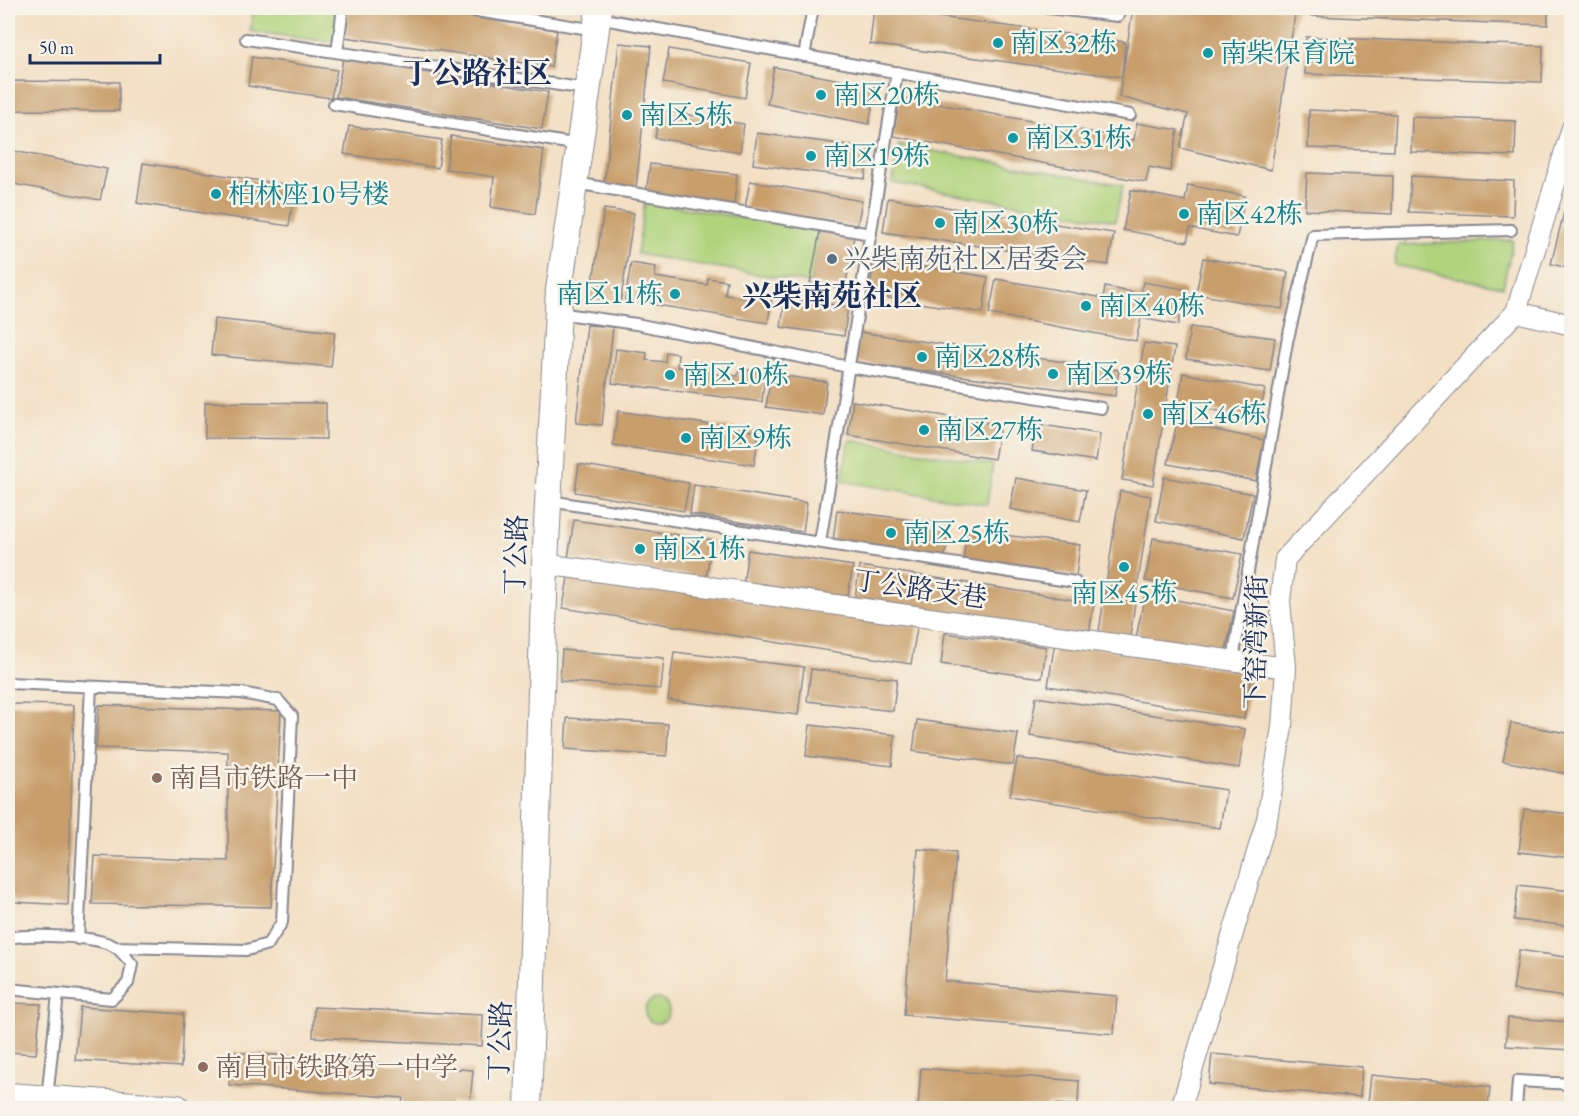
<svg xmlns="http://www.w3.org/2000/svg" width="1579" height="1116" viewBox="0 0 1579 1116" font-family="'EB Garamond','Noto Serif SC',serif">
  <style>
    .green { fill: #b0d37c; stroke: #66816d; stroke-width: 1.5 }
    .building { fill: #c89e6b }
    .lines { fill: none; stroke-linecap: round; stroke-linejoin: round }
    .service-casing { stroke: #878790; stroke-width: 14 }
    .minor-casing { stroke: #878790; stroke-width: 22 }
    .tertiary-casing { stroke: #878790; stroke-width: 28 }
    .service { stroke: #fff; stroke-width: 10 }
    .minor { stroke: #fff; stroke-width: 20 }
    .tertiary { stroke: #fff; stroke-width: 26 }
    .culture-dot { fill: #0f9aa8; stroke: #f7f3e8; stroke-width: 2 }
    .service-dot { fill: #5c6f8a; stroke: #f7f3e8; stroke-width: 2 }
    .education-dot { fill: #8d6e63; stroke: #f7f3e8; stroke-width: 2 }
    .labels { text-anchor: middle; stroke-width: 5; stroke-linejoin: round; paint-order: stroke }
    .culture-label { font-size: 27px; fill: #0d838f; stroke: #f7f3e8; text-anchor: start }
    .service-label { font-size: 27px; fill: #4e5e75; stroke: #f7f3e8; text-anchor: start }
    .street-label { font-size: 27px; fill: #1b2f5e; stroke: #f7f3e8 }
    .education-label { font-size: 27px; fill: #785e54; stroke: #f7f3e8; text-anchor: start }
    .quarter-label { font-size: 30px; font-weight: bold; fill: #1b2f5e; stroke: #f7f3e8 }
  </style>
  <rect width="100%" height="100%" fill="#f7f3e8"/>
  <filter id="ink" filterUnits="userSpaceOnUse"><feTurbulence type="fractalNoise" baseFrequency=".0167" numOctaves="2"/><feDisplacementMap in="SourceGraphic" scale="12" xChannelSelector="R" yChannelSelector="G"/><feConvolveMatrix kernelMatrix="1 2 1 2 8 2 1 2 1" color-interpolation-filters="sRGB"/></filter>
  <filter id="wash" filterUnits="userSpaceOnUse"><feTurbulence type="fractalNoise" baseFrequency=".008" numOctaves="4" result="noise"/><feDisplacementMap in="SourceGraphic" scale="24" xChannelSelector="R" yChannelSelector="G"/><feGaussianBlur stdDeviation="1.35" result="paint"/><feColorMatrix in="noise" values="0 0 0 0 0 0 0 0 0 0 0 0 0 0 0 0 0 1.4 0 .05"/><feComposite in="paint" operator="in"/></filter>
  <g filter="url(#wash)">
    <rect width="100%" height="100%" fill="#f3dfc3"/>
    <path class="green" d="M254,8H340L335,43L250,31Z
      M899,145L1123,185L1115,221L892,183Z
      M645,201L820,231L810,283L637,254Z
      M1513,240L1503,287L1394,265L1398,245Z
      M849,440L993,464L987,505L842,481Z
      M645 1011a12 12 0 1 1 24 0a12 12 0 1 1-24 0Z"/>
    <g id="blocks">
      <path class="building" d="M349,8H411L557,30L551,67L345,37Z
        M874,8L1125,42L1122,77L870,44Z
        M1133,8H1296L1271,170L1180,148L1188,114L1119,97Z
        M1311,8H1548V25L1311,16Z
        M1306,37L1543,46L1542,82L1305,74Z
        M619,43L651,46L636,188L604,185Z
        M669,49L751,63L745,98L663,83Z
        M252,57L337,70L331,98L248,86Z
        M343,59L548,92L542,129L336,97Z
        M774,67L876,87L869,124L767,104Z
        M8,81L119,82V111L8,110Z
        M900,97L1134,140L1137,123L1178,130L1170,171L1149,167L1146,182L893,136Z
        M660,110L744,124L740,152L655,138Z
        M1309,110L1396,114L1394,151L1308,148Z
        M1412,117L1516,121L1515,156L1411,152Z
        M349,126L442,140L438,168L344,154Z
        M757,133L869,148L865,179L753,164Z
        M451,136L544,150L535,214L491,207L494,177L446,169Z
        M8,150L107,169L100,200L8,183Z
        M143,163L295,186L289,226L137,203Z
        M650,164L737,174L734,204L646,194Z
        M1307,173L1393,176L1392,214L1305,210Z
        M1411,176L1514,181L1513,216L1409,212Z
        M750,181L862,201L857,227L745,208Z
        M1571,184H1572V269L1551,264Z
        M1188,185L1245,196L1237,237L1190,228L1187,242L1123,230L1131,190L1185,201Z
        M888,198L1114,233L1108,265L883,232Z
        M604,209L634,213L620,305L590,301Z
        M820,231L854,236L845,289L810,283Z
        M1203,258L1288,272L1282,309L1196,294Z
        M874,259L988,277L983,313L869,295Z
        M631,263L656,267L655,277L707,285L708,278L727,281L725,295L749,299L750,292L772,296L768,323L625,300Z
        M996,279L1103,298L1105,287L1141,294L1143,282L1185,289L1178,325L1141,318L1136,341L989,314Z
        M785,298L848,307L844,336L781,327Z
        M214,319L335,332L331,367L211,355Z
        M587,325L613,327L602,425L576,423Z
        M1190,327L1275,338L1270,371L1186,359Z
        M859,332L1119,370L1115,396L854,362Z
        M1144,343L1175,347L1153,485L1122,480Z
        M616,349L647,353L646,360L665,362L666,352L678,354L677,367L697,369L698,362L716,364L714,374L738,376L739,369L765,372L762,402L612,383Z
        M1183,373L1265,389L1259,419L1178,403Z
        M771,374L827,382L823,415L766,407Z
        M853,401L1000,425L994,459L848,435Z
        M205,402L326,403V439L205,438Z
        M618,411L759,432L754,465L613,445Z
        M1177,422L1264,440L1256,481L1168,464Z
        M1036,424L1100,434L1096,461L1032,451Z
        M579,464L689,483L684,511L575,492Z
        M1164,477L1253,494L1244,538L1156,521Z
        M1016,478L1086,490L1080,522L1010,509Z
        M694,485L807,503L803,532L690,514Z
        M1120,491L1151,496L1129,643L1098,638Z
        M837,510L949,525L945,556L833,541Z
        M574,520L712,540L706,578L568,558Z
        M967,530L1080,545L1076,576L963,561Z
        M1153,538L1242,554L1233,598L1145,581Z
        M748,550L853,566L847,601L743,585Z
        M860,566L1094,603L1088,640L854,603Z
        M569,571L917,627L911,664L563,608Z
        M1145,594L1234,611L1225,655L1136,638Z
        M945,633L1046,647L1042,678L941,664Z
        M1055,641L1252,674L1244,719L1048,686Z
        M562,650L664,658L661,689L560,681Z
        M674,652L804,667L798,715L668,700Z
        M811,669L897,679L893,711L807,701Z
        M1036,697L1245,729L1239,768L1030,736Z
        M8,704L74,705L68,905L14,902L8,885Z
        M99,705L281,711L271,907L92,904L95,856L228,861V752L96,748Z
        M567,718L668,724L667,756L565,749Z
        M917,720L1018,734L1013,765L913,751Z
        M1511,723L1572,734V775L1503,761Z
        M810,725L895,735L892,766L806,756Z
        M1017,758L1226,790L1220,828L1010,796Z
        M1524,809L1572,814V858L1519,852Z
        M918,849L956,853L945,981L1117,996L1114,1034L904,1015Z
        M1518,885L1572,891V926L1514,920Z
        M1519,950L1572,958V998L1513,990Z
        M8,1003L41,1004L36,1054L8,1052Z
        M80,1007L183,1014L181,1067L75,1060Z
        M314,1007L483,1015L482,1046L313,1037Z
        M1508,1018L1572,1022V1050L1506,1046Z
        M232,1052L473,1070L470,1103L451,1102L450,1107L402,1104L403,1098L229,1085Z
        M1212,1054L1362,1067L1360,1097L1209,1084Z
        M921,1068L1079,1081L1078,1105L1046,1104V1108H918Z
        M1371,1075L1490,1087L1488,1108H1423L1368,1103Z"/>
    </g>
  </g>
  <g filter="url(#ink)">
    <use href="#blocks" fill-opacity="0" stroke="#878790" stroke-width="1.5"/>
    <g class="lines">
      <g class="service-casing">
        <path id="service" d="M458,8L596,30
          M1048,8L1118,16
          M598,18L1130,115
          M246,39L587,89
          M337,52L343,8
          M804,56L813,8
          M334,104L579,145
          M575,183L871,234
          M558,313L636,324L849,367L1101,408
          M549,501L1075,582
          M820,542L897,72
          M1233,660L1287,342L1313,235L1511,230
          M8,683L241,693L278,700L292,716L282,922L268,944L247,950L115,947
          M8,938C29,934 97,935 115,947C121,950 127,959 132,964L128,983L112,999L8,989
          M78,939L91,687
          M47,1099L58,994
          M1516,1108L1518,1081L1572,1084"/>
      </g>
      <g class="minor-casing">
        <path id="minor" d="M1516,312L1572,128
          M545,564L1286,668
          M1181,1108L1267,819L1282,727L1286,668L1280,601L1285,559L1516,312L1572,325"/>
      </g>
      <g class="tertiary-casing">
        <path id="tertiary" d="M8,1096L177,1108
          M528,1108L545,564L559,290L599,8"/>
      </g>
      <use href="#service" class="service"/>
      <use href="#minor" class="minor"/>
      <use href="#tertiary" class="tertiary"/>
    </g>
  </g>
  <g class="culture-dot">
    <circle cx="998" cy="43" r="6"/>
    <circle cx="1208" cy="53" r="6"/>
    <circle cx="821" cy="95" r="6"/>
    <circle cx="627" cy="115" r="6"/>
    <circle cx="1013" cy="138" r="6"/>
    <circle cx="811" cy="156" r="6"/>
    <circle cx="216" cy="194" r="6"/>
    <circle cx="1184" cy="214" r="6"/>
    <circle cx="940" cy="223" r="6"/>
    <circle cx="675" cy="294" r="6"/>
    <circle cx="1086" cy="306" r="6"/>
    <circle cx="922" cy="357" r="6"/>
    <circle cx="1053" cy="374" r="6"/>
    <circle cx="670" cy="375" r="6"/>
    <circle cx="1148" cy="414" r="6"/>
    <circle cx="924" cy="430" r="6"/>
    <circle cx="686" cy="438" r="6"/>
    <circle cx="891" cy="533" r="6"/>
    <circle cx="640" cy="549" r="6"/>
    <circle cx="1124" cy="567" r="6"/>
  </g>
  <circle class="service-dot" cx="832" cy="259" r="6"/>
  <g class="education-dot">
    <circle cx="157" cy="778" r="6"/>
    <circle cx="203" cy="1067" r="6"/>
  </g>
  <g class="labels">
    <g class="culture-label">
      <text x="1010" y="52">南区32栋</text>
      <text x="1220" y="62">南柴保育院</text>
      <text x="833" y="104">南区20栋</text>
      <text x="639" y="124">南区5栋</text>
      <text x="1025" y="147">南区31栋</text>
      <text x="823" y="165">南区19栋</text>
      <text x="228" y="203">柏林座10号楼</text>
      <text x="1196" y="223">南区42栋</text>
      <text x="952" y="232">南区30栋</text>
      <text x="663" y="303" text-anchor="end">南区11栋</text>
      <text x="1098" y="315">南区40栋</text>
      <text x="934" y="366">南区28栋</text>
      <text x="1065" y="383">南区39栋</text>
      <text x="682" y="384">南区10栋</text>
      <text x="1160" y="423">南区46栋</text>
      <text x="936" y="439">南区27栋</text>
      <text x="698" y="447">南区9栋</text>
      <text x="903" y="542">南区25栋</text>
      <text x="652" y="558">南区1栋</text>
      <text x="1124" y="602" text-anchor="middle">南区45栋</text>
    </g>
    <g class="service-label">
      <text x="844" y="268">兴柴南苑社区居委会</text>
    </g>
    <g class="street-label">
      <text transform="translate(516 555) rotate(-88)" y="9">丁公路</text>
      <text transform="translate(920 589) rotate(8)" y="9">丁公路支巷</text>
      <text transform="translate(1256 642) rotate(-89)" y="9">下窑湾新街</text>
      <text transform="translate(500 1041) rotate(-88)" y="9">丁公路</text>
    </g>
    <g class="education-label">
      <text x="169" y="787">南昌市铁路一中</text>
      <text x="215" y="1076">南昌市铁路第一中学</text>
    </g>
    <g class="quarter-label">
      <text x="477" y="83">丁公路社区</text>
      <text x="832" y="306">兴柴南苑社区</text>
    </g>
  </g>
  <rect width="1579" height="1116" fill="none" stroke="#f7f3e8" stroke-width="30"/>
  <path d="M30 54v9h130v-9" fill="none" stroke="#1b2f5e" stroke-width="3"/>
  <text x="39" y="54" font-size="18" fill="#1b2f5e" stroke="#f7f3e8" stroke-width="4.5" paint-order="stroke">50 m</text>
</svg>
